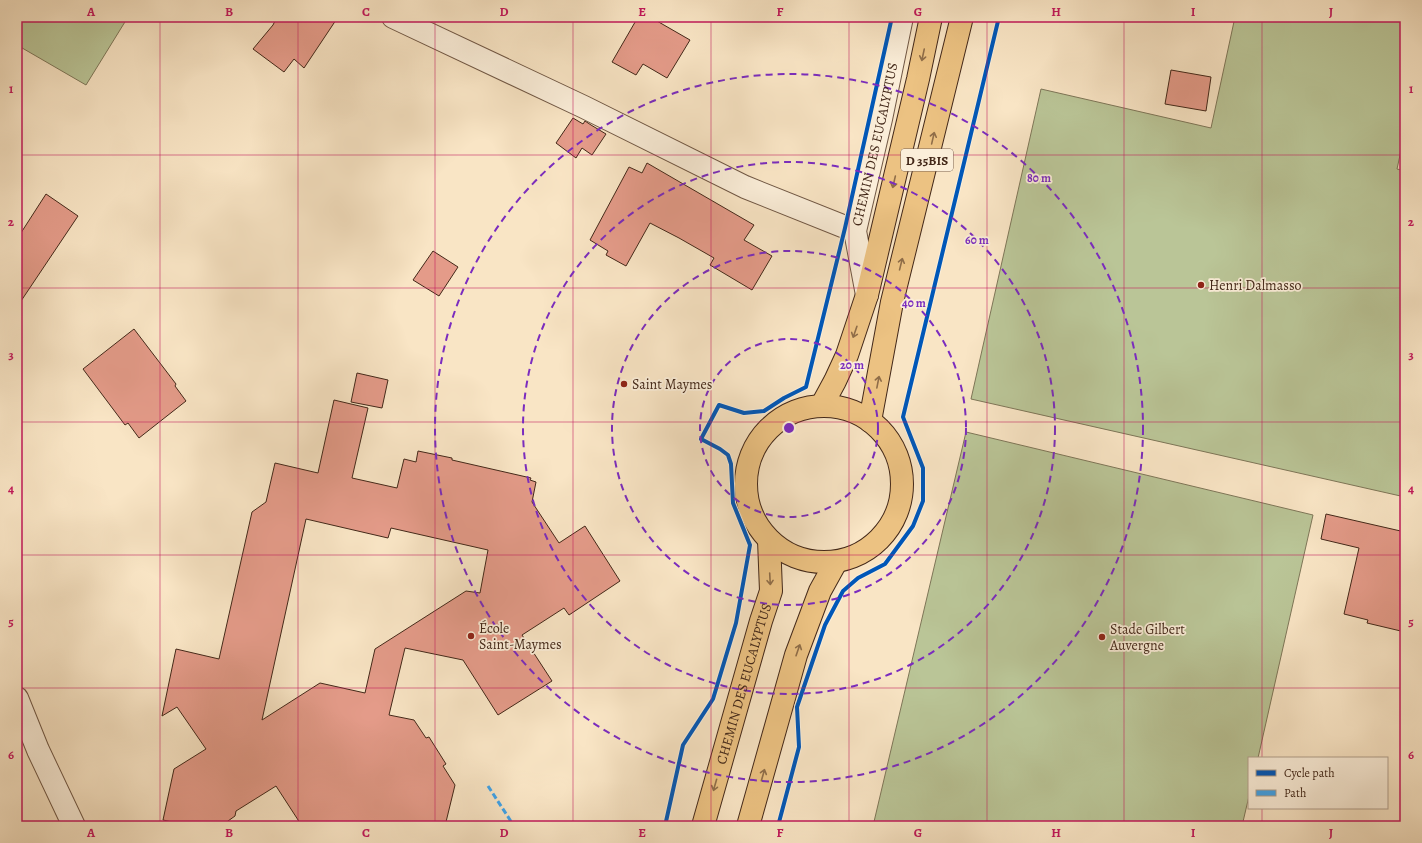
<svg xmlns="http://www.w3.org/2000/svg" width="1422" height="843" viewBox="0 0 1422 843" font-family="Alegreya,serif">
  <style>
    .green { fill: #bac597; stroke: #7e7658 }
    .building { fill: #e49b89; stroke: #432819; fill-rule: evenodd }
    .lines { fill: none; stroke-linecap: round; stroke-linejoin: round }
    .minor-casing { stroke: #705744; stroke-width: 24 }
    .primary-casing { stroke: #432819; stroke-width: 24 }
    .minor { stroke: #fbeed9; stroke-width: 22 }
    .primary { stroke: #ecc282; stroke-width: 22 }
    .quiet { stroke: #3fa3ea; stroke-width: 3; stroke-dasharray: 6 3; stroke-linecap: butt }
    .cycleway-casing { stroke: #fbeed9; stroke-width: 6 }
    .cycleway { stroke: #0057b8; stroke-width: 4 }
    .oneway { stroke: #8f6d48 }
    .grid { fill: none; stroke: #c2185b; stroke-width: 1; stroke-opacity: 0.55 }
    .ring { fill: none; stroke: #7b2cbf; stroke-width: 2; stroke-dasharray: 7 5 }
    .poi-dot { fill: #8f2418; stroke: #fbeed9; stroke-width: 1.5 }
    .labels { text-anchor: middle; stroke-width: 3.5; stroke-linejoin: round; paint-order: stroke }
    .shield { fill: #fbeed9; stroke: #7a6353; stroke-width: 1 }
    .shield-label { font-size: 13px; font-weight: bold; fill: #432819 }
    .street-label { font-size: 14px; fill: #432819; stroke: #fbeed9 }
    .poi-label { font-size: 14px; fill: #432819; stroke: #fbeed9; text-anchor: start }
    .centre { fill: #7b2cbf; stroke: #fbeed9; stroke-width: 2 }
    .ring-label { font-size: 12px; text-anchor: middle; font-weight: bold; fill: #7b2cbf; stroke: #fbeed9; stroke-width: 3.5; stroke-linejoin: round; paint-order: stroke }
    .neatline { fill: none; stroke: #c2185b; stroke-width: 1.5 }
    .grid-label { font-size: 13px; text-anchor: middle; font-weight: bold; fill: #c2185b }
  </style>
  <rect width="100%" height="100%" fill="#f9e5c5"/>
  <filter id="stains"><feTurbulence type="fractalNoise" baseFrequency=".005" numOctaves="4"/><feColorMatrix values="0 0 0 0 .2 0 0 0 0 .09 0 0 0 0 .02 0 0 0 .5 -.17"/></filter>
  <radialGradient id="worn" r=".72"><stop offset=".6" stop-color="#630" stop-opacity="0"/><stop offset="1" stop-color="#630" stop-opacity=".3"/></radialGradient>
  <path class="green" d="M17,17H128L86,85L17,45Z
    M1235,17H1405V132L1397,169L1405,171V497L971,399L1041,89L1211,128Z
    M966,432L1313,515L1258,758H1249V796L1242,826H873Z"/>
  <path class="building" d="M277,17H338L304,68L294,59L284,72L253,49L273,25Z
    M638,17H650L690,40L667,78L643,64L636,75L612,62Z
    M1171,70L1211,77L1206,111L1165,104Z
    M573,118L583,124L585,121L591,125L606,134L592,155L582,148L576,158L556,143Z
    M647,163L754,225L744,240L772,256L752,290L710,265L714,258L679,238L650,223L626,266L606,255L608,251L590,240L629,167L642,173Z
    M46,194L78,216L17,307V239Z
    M433,251L458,267L439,296L413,280Z
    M134,329L176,384L175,386L186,401L139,438L128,423L125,425L83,369Z
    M357,373L388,380L382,408L351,402Z
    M334,400L368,408L352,478L397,488L404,459L416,462L418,451L452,458V460L531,478L530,480L536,482L532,502L559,543L585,526L620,581L569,615L564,608L522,635L552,681L498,715L463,660L405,648L389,715L414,720L426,738L429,737L446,764L443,766L455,785L445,826H302L276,786L236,811L235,816L221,826H191L163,820L174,769L206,749L177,707L162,716L176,649L219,659L252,512L266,502L275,463L318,473ZM306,519L388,538L391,528L488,550L480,593L466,591L375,649L365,693L320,683L262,720Z
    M1326,514L1405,532V632L1367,623L1368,620L1344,614L1359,548L1321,539Z"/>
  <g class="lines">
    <g class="minor-casing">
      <g id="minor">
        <path d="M393,17L584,107L745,187L855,231"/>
        <path id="s1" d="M867,295L855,231L881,119L902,17"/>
        <path d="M17,698L38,750L74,826"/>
      </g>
    </g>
    <g class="primary-casing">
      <g id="primary">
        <path d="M822,405L835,381L847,355L867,295L918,79L931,17"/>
        <circle cx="824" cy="484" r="78"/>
        <path d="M870,421L892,302L962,17"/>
        <path id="s2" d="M703,826L761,621L771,591L769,540"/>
        <path d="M748,826L796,655L820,591L836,562"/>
      </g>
    </g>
    <use href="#minor" class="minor"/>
    <use href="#primary" class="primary"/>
    <path class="quiet" d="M488,786L514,826"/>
    <g class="cycleway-casing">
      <path id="cycleway" d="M665,826L683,745L713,699L736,623L750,545L733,503L731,464L728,455L720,449L701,439L719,405L744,413L764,411L784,398L806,387L845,228L892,17
        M778,826L799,747L797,707L825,625L843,591L858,578L885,564L913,526L923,501V468L903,417L999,17"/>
    </g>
    <use href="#cycleway" class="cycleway"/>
  </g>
  <defs><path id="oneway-shaft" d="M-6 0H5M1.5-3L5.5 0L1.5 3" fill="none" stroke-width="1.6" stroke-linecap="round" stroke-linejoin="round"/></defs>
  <g class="oneway">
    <use href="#oneway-shaft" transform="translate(923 55) rotate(102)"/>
    <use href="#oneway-shaft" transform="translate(933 138) rotate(-77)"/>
    <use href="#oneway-shaft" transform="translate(894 182) rotate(103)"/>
    <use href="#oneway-shaft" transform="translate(901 264) rotate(-76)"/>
    <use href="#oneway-shaft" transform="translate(855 332) rotate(109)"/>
    <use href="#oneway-shaft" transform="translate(878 382) rotate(-79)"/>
    <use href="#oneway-shaft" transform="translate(770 579) rotate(87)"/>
    <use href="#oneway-shaft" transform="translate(798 650) rotate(-71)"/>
    <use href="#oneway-shaft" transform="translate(763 775) rotate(-74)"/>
    <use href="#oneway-shaft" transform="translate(715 785) rotate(106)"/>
  </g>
  <path class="grid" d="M160,17V826M298,17V826M435,17V826M573,17V826M711,17V826M849,17V826M987,17V826M1124,17V826M1262,17V758M17,155H1405M17,288H1405M17,422H1405M17,555H1405M17,688H1405M1262,808V826"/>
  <g class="ring">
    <circle cx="789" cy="428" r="89"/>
    <circle cx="789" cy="428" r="177"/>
    <circle cx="789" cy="428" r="266"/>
    <circle cx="789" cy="428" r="354"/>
  </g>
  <g class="poi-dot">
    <circle cx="1201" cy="285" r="4"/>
    <circle cx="624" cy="384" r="4"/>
    <circle cx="471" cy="636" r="4"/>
    <circle cx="1102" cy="637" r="4"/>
  </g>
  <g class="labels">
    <rect class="shield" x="901" y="149" width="52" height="22" rx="3"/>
    <g class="shield-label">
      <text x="927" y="165">D 35BIS</text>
    </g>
    <g class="street-label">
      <text dy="5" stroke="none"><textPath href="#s1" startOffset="154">CHEMIN DES EUCALYPTUS</textPath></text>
      <text dy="5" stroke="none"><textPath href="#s2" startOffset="148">CHEMIN DES EUCALYPTUS</textPath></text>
    </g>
    <g class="poi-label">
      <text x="1209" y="290">Henri Dalmasso</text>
      <text x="632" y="389">Saint Maymes</text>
      <text x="479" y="633">École<tspan x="479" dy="16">Saint-Maymes</tspan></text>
      <text x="1110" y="634">Stade Gilbert<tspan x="1110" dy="16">Auvergne</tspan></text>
    </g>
  </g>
  <circle cx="789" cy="428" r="6" class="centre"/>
  <g class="ring-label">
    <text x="1039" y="182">80 m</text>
    <text x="977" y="244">60 m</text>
    <text x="914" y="307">40 m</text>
    <text x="852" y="369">20 m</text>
  </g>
  <rect width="1422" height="843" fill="none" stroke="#f9e5c5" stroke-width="44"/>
  <rect x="1248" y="757" width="140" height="52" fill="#fbeed9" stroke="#b19f8c"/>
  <rect x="1256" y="770" width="20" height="6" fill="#0057b8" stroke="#b19f8c"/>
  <text x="1284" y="777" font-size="12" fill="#432819">Cycle path</text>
  <rect x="1256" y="790" width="20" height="6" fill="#3fa3ea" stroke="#b19f8c"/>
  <text x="1284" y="797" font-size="12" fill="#432819">Path</text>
  <rect x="22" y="22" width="1378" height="799" class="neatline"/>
  <g class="grid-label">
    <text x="91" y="16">A</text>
    <text x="229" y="16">B</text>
    <text x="366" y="16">C</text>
    <text x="504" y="16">D</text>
    <text x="642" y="16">E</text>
    <text x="780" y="16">F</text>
    <text x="918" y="16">G</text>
    <text x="1056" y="16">H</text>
    <text x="1193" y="16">I</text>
    <text x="1331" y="16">J</text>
    <text x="11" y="93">1</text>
    <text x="1411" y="93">1</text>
    <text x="11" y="226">2</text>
    <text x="1411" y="226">2</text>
    <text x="11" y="359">3</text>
    <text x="1411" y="359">3</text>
    <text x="11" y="493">4</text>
    <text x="1411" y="493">4</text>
    <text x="11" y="626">5</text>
    <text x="1411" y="626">5</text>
    <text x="11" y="759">6</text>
    <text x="1411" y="759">6</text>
    <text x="91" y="837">A</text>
    <text x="229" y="837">B</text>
    <text x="366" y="837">C</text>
    <text x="504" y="837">D</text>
    <text x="642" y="837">E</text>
    <text x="780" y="837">F</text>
    <text x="918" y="837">G</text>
    <text x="1056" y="837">H</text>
    <text x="1193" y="837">I</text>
    <text x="1331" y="837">J</text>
  </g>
  <rect width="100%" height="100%" filter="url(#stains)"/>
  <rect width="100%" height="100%" fill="url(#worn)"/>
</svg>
